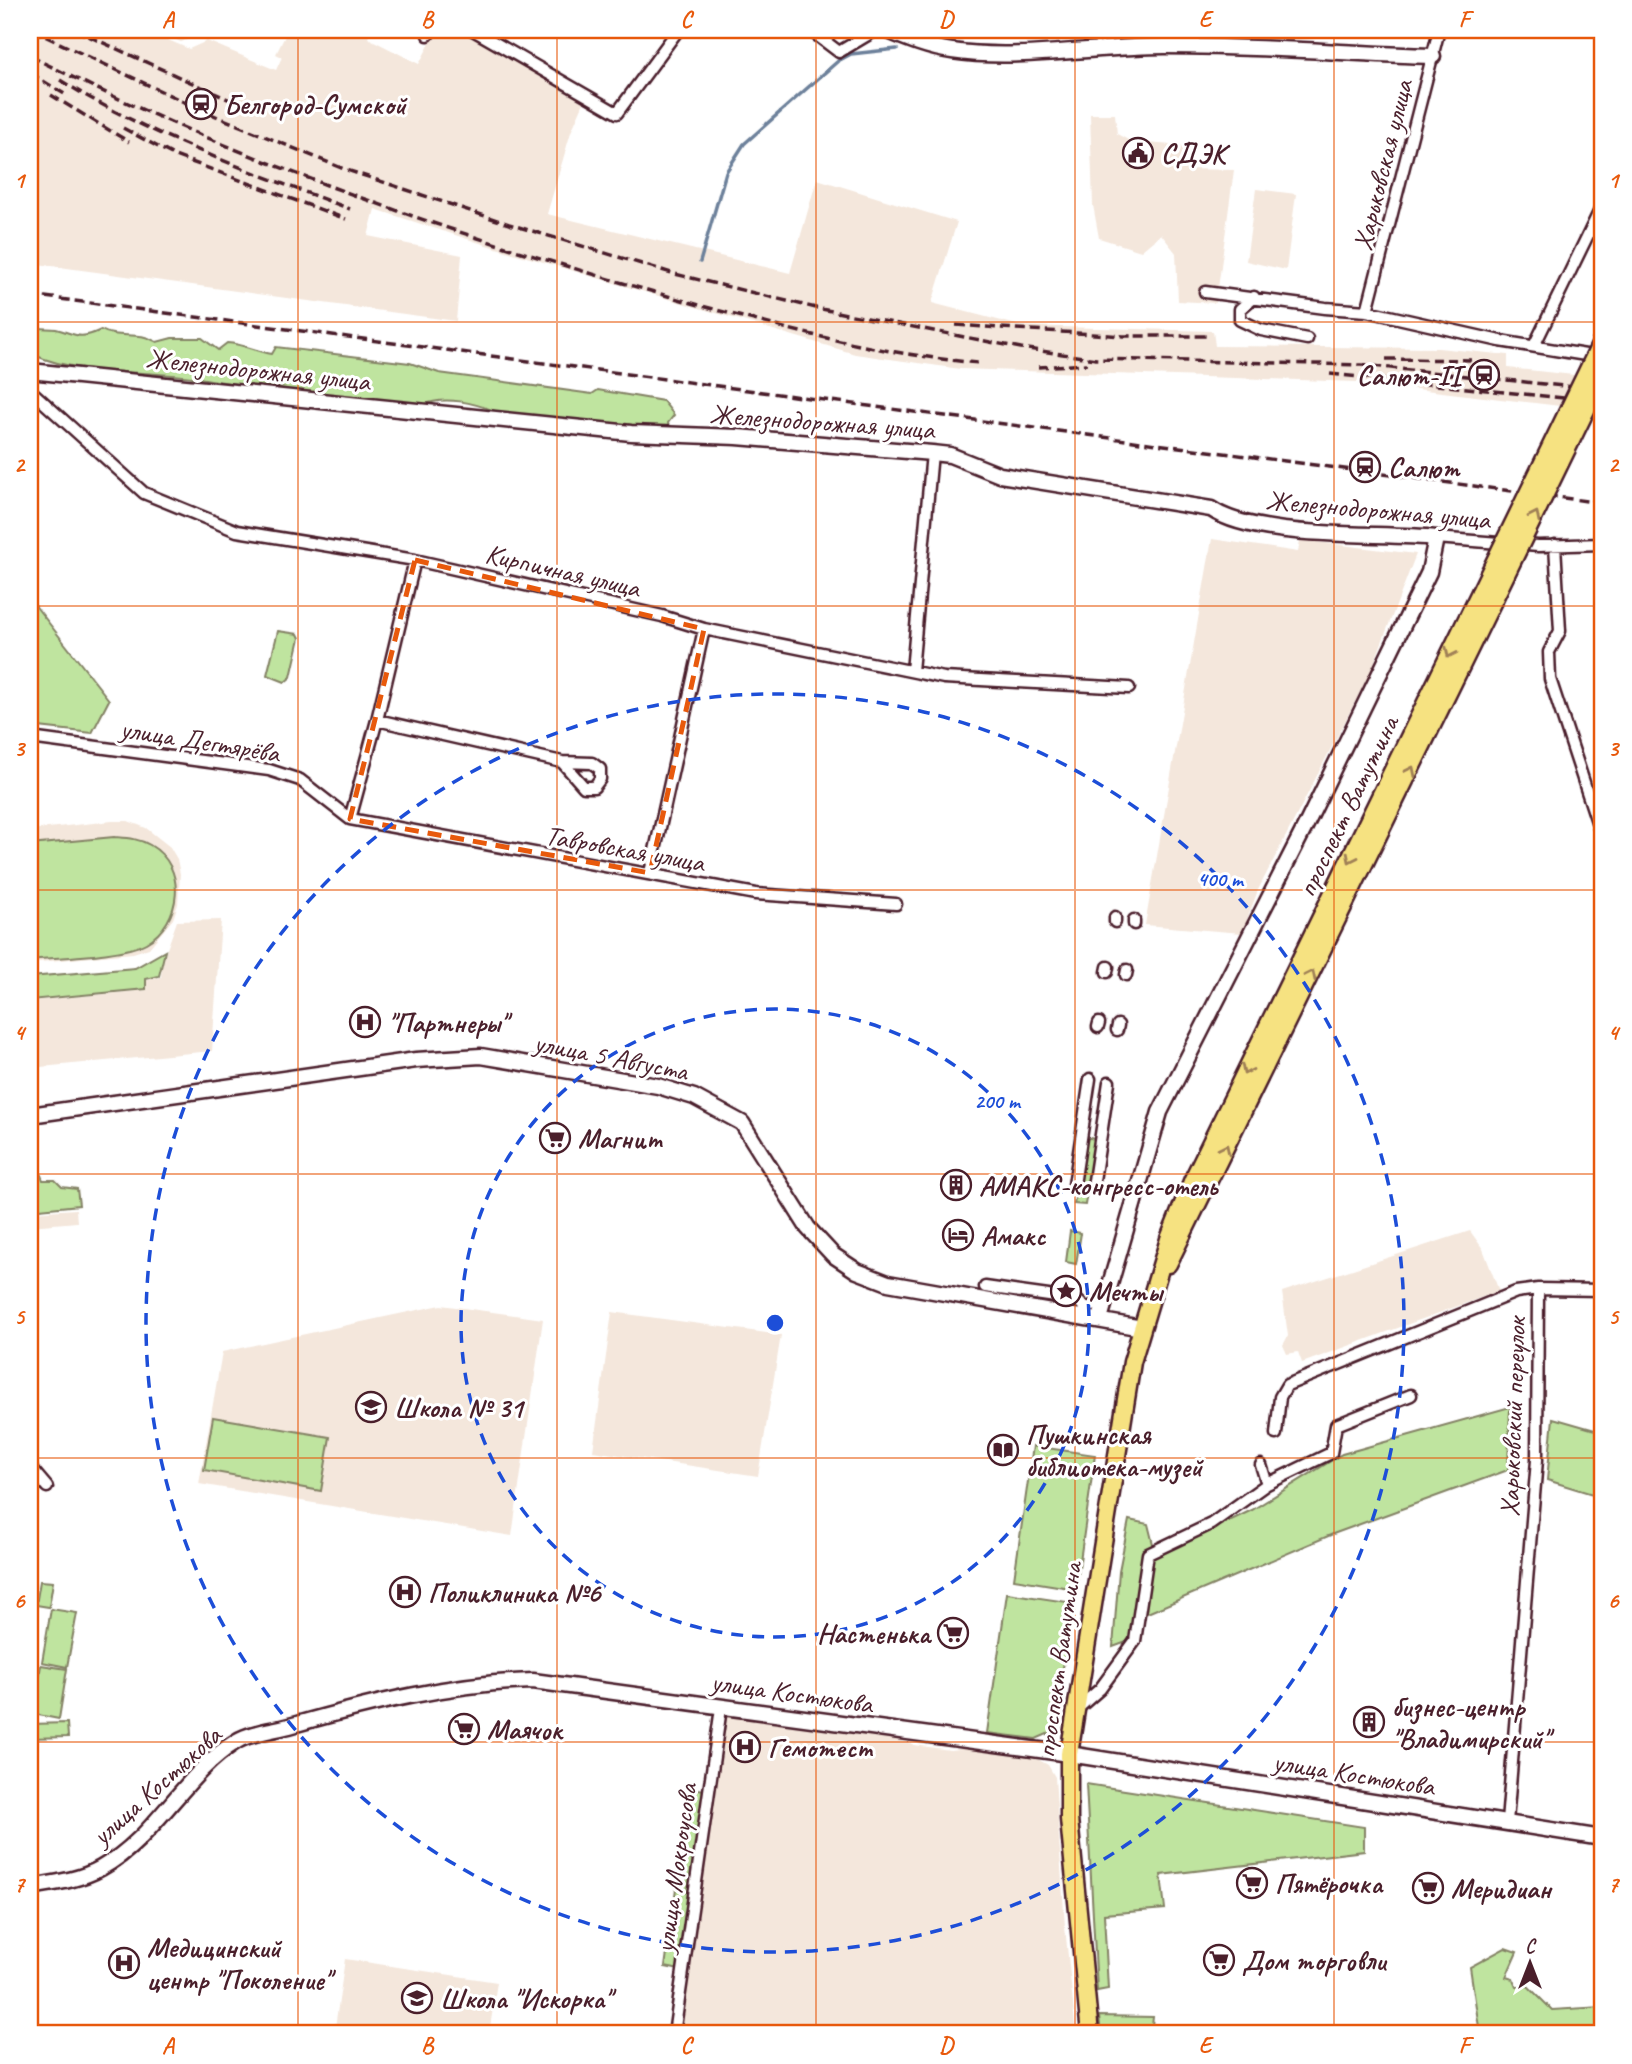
<svg xmlns="http://www.w3.org/2000/svg" width="1632" height="2064" viewBox="0 0 1632 2064" font-family="Caveat,sans-serif">
  <style>
    .built { fill: #f4e7dc }
    .green { fill: #bfe49f; stroke: #848265; stroke-width: 2 }
    .lines { fill: none; stroke-linecap: round; stroke-linejoin: round }
    .stream { stroke: #6d819b; stroke-width: 3.5 }
    .street-casing { stroke: #4a1f2b; stroke-width: 15 }
    .secondary-casing { stroke: #4a1f2b; stroke-width: 19 }
    .primary-casing { stroke: #4a1f2b; stroke-width: 21 }
    .street { stroke: #fff; stroke-width: 10 }
    .secondary { stroke: #fff; stroke-width: 14 }
    .primary { stroke: #f6e281; stroke-width: 16 }
    .rail { stroke: #4a1f2b; stroke-width: 3.5; stroke-dasharray: 10 5; stroke-linecap: butt }
    .primary-bridge-casing { stroke: #4a1f2b; stroke-width: 21; stroke-linecap: butt }
    .primary-bridge { stroke: #f6e281; stroke-width: 16 }
    .oneway { stroke: #a08056 }
    .marked { fill: none; stroke: #e8590c; stroke-width: 5; stroke-dasharray: 14 9; stroke-linejoin: round }
    .grid { fill: none; stroke: #e8590c; stroke-width: 2; stroke-opacity: 0.55 }
    .ring { fill: none; stroke: #1d4ed8; stroke-width: 3.5; stroke-dasharray: 12 9 }
    .labels { text-anchor: middle; stroke-width: 6; stroke-linejoin: round; paint-order: stroke }
    .poi-label { font-size: 28px; font-weight: bold; fill: #4a1f2b; stroke: #fff; text-anchor: start }
    .street-label { font-size: 28px; fill: #4a1f2b; stroke: #fff }
    .centre { fill: #1d4ed8; stroke: #fff; stroke-width: 3.5 }
    .ring-label { font-size: 21px; text-anchor: middle; font-weight: bold; fill: #1d4ed8; stroke: #fff; stroke-width: 6; stroke-linejoin: round; paint-order: stroke }
    .neatline { fill: none; stroke: #e8590c; stroke-width: 2.5 }
    .grid-label { font-size: 23px; text-anchor: middle; font-weight: bold; fill: #e8590c }
  </style>
  <rect width="100%" height="100%" fill="#fff"/>
  <filter id="ink" filterUnits="userSpaceOnUse"><feTurbulence type="fractalNoise" baseFrequency=".0143" numOctaves="2"/><feDisplacementMap in="SourceGraphic" scale="14" xChannelSelector="R" yChannelSelector="G"/><feConvolveMatrix kernelMatrix="1 2 1 2 8 2 1 2 1" color-interpolation-filters="sRGB"/></filter>
  <g filter="url(#ink)">
    <path class="built" d="M30,30H145L189,49L207,41L276,70L282,57L276,54L288,30H371L368,38L419,64L437,30H459L585,100L571,132L547,214L790,273L817,179L957,222L932,303L1021,326L1213,331L1215,346L1438,348L1508,355V368L1602,378V411L1358,382L960,369L855,354L486,245L375,209L368,236L462,255L456,321L30,263Z
      M151,30H195L192,38L181,42Z
      M1090,114H1115L1117,134L1132,142L1187,146V169L1234,170L1216,303L1178,301L1176,253L1161,234L1141,251L1099,238L1093,205Z
      M1256,189L1296,194L1286,270L1246,261Z
      M1212,539L1298,552L1300,540L1416,554L1371,671L1258,890L1242,933L1145,925Z
      M112,821H128L146,828L170,847L177,859L180,874L178,904L173,919L149,948L133,953L30,963V830Z
      M221,920L212,1051L30,1068V1001L147,990V980L161,977L162,963L177,921Z
      M76,1209L77,1222L30,1226V1212Z
      M1470,1231L1483,1249L1499,1291L1302,1363L1298,1352L1287,1354L1283,1345L1288,1336L1282,1292Z
      M441,1305L543,1319L512,1536L199,1484L222,1352Z
      M612,1312L781,1335L758,1476L593,1451Z
      M725,1715L896,1736L914,1745L950,1750L972,1748L1034,1757L1048,1765L1055,1777L1065,1927L1076,2034H677Z
      M345,1959L497,1982L489,2034H334Z"/>
    <path class="green" d="M33,327C40,329 49,328 56,329C76,334 78,341 101,330C119,340 138,330 157,342L172,338H202L218,350L227,343C244,344 255,351 272,354L276,347L410,363L439,373L592,394L598,390L663,401L674,415L668,423L670,432L498,412C474,403 446,395 422,405C347,398 273,391 199,378C148,370 81,376 34,355L36,343L30,333Z
      M30,599L109,700L92,733L30,726Z
      M278,631L298,634L300,638L291,677L285,682L267,675Z
      M114,837C127,838 138,838 150,845C188,867 182,922 146,943C123,956 58,957 30,960V845Z
      M165,951L159,976L146,979V989L30,1000V977L135,968Z
      M1085,1137L1095,1139L1085,1205L1074,1204Z
      M39,1170L43,1180H55L62,1187L77,1189L79,1205L30,1210V1171Z
      M1070,1231L1081,1233L1076,1264L1066,1262Z
      M1510,1407L1508,1470L1333,1534L1145,1614L1140,1637L1113,1647L1119,1571L1129,1520L1148,1524L1156,1556L1252,1510L1342,1454Z
      M213,1417L330,1437L321,1491L204,1470Z
      M1553,1418L1602,1432V1497L1547,1480Z
      M1033,1446L1095,1455L1076,1589L1014,1579Z
      M40,1581L53,1582L49,1607L36,1605Z
      M1007,1593L1074,1603L1052,1732L1036,1739L987,1733Z
      M51,1609L77,1613L67,1667L42,1662Z
      M41,1665L67,1669L59,1719L33,1714Z
      M67,1723L68,1737L30,1738V1724Z
      M1086,1784L1364,1827V1851L1161,1875L1165,1909L1104,1914L1108,1989L1097,1991Z
      M690,1788L706,1790L680,1970L665,1967Z
      M1505,1948L1517,1952L1506,1977L1513,1979L1516,1986H1528L1552,2010L1602,2007V2034H1480L1470,1967Z
      M1099,2016L1153,2017L1151,2034H1101Z"/>
    <g class="lines">
      <path class="stream" d="M700,262L726,172L744,144L838,61L851,54L897,49"/>
      <g class="street-casing">
        <path id="street" d="M473,30L617,113L678,30
          M810,30L839,52L876,30
          M428,35L431,30
          M1205,292L1325,308L1367,311L1500,341L1598,357
          M1254,297L1240,309V320L1261,330L1307,339
          M1367,311L1439,30
          M1534,346L1602,206
          M30,390L144,493L237,531L415,560L662,616L704,629L944,678L1129,688
          M1436,538L1538,546L1602,544
          M1555,545L1560,631L1549,652L1550,679L1602,837
          M912,671L932,453
          M377,720L562,762L592,763L600,769V779L594,787H584L562,762
          M30,738L269,770L300,780L350,819L756,894L896,904
          M350,819L377,720L415,560
          M650,873L704,629
          M1115,922V917
          M1134,924V920
          M1107,972L1108,967
          M1126,975L1127,970
          M1098,1027L1099,1023
          M1117,1030L1118,1025
          M1074,1185L1090,1079
          M1093,1187L1109,1082
          M985,1287L1077,1300L1085,1308L1093,1306
          M1538,1289L1602,1290
          M1276,1434L1280,1397L1287,1385L1516,1292L1538,1289L1537,1460L1507,1822
          M30,1467L47,1487
          M1267,1484L1331,1453L1336,1425L1411,1395
          M1076,1710L1100,1689L1135,1641L1148,1554L1211,1524L1267,1484L1261,1465
          M674,2034L721,1708"/>
      </g>
      <g class="secondary-casing">
        <path id="secondary" d="M886,30C907,39 929,48 952,51C1016,61 1099,46 1165,46C1255,46 1343,53 1433,56
          M30,371L631,433L737,437L932,453L950,455L1000,475L1211,509C1257,540 1376,532 1436,538L1429,572L1306,825L1160,1112L1100,1319
          M30,1115L416,1060L481,1056L658,1086L694,1097L742,1123L808,1228L833,1255L857,1271L888,1283L1142,1328
          M30,1887C54,1883 80,1880 101,1868C156,1838 183,1774 237,1741C252,1732 276,1730 293,1725C371,1703 452,1683 533,1681L1069,1754L1602,1838"/>
      </g>
      <g class="primary-casing">
        <path id="primary" d="M1168,1264L1494,599
          M1090,2034L1069,1819V1754L1132,1362L1169,1239L1193,1179L1480,592"/>
      </g>
      <use href="#street" class="street"/>
      <use href="#secondary" class="secondary"/>
      <use href="#primary" class="primary"/>
      <path class="rail" d="M32,30L199,109L344,169L509,224L675,274L816,308L1021,348L1096,359L1362,365L1602,390
        M75,30L230,100
        M30,56C220,152 419,223 623,283C740,317 857,352 979,363
        M30,73L66,95
        M60,80C151,137 250,171 350,209
        M51,95L129,142
        M123,128L175,156L346,219
        M30,295L1602,503
        M956,325L1123,336H1210
        M1386,359L1476,360
        M1038,367L1087,364
        M1330,374L1602,402"/>
      <g class="primary-bridge-casing">
        <path id="primary-bridge" d="M1480,592L1602,341
          M1494,599L1602,377"/>
      </g>
      <use href="#primary-bridge" class="primary-bridge"/>
    </g>
    <defs><path id="oneway-chevron" d="M-2-3.5L2.5 0L-2 3.5" fill="none" stroke-width="1.6" stroke-linecap="round" stroke-linejoin="round" transform="scale(1.75)"/></defs>
    <g class="oneway">
      <use href="#oneway-chevron" transform="translate(1535 516) rotate(-64)"/>
      <use href="#oneway-chevron" transform="translate(1450 653) rotate(116)"/>
      <use href="#oneway-chevron" transform="translate(1411 771) rotate(-64)"/>
      <use href="#oneway-chevron" transform="translate(1351 858) rotate(116)"/>
      <use href="#oneway-chevron" transform="translate(1311 975) rotate(-64)"/>
      <use href="#oneway-chevron" transform="translate(1246 1070) rotate(116)"/>
      <use href="#oneway-chevron" transform="translate(1225 1149) rotate(-64)"/>
    </g>
  </g>
  <path class="marked" d="M415,560L704,629L650,873L350,819Z"/>
  <path class="grid" d="M298,30V2034M557,30V2034M816,30V2034M1075,30V2034M1334,30V2034M30,322H1602M30,606H1602M30,890H1602M30,1174H1602M30,1458H1602M30,1742H1602"/>
  <g class="ring">
    <circle cx="775" cy="1323" r="314"/>
    <circle cx="775" cy="1323" r="629"/>
  </g>
  <defs>
    <g id="station-ring" transform="scale(1.575)"><circle r="9.5" fill="#fff" stroke="#4a1f2b" stroke-width="1.5"/><path d="M-3-6H3Q5-6 5-4V2Q5 4 3 4L4.5 6H3L1.5 4h-3L-3 6H-4.5L-3 4Q-5 4-5 2V-4Q-5-6-3-6ZM-3.5-4v3h7v-3ZM-3.5 1v1.5H-2V1ZM2 1v1.5H3.5V1Z" fill="#4a1f2b"/></g>
    <g id="civic-ring" transform="scale(1.575)"><circle r="9.5" fill="#fff" stroke="#4a1f2b" stroke-width="1.5"/><path d="M-.6-6.5H3V-4.5H.6V-3L4-1V1h2V6H-6V1h2V-1L-.6-3ZM-1.2 2.5V6h2.4V2.5Z" fill="#4a1f2b"/></g>
    <g id="hospital-ring" transform="scale(1.575)"><circle r="9.5" fill="#fff" stroke="#4a1f2b" stroke-width="1.5"/><path d="M-5-5h3v3.5h4V-5h3V5h-3V1.5h-4V5h-3Z" fill="#4a1f2b"/></g>
    <g id="supermarket-ring" transform="scale(1.575)"><circle r="9.5" fill="#fff" stroke="#4a1f2b" stroke-width="1.5"/><path d="M-6-5.5h2.5l.6 2H6L4.5 2H-2.5L-4.4-4H-6ZM-1.5 3.2a1.3 1.3 0 1 0 .1 0ZM3 3.2a1.3 1.3 0 1 0 .1 0Z" fill="#4a1f2b"/></g>
    <g id="building-ring" transform="scale(1.575)"><circle r="9.5" fill="#fff" stroke="#4a1f2b" stroke-width="1.5"/><path d="M-4-6H4V6H1V3H-1V6H-4ZM-2.5-4.3h1.7v1.8h-1.7ZM.8-4.3h1.7v1.8H.8ZM-2.5-1h1.7V.8h-1.7ZM.8-1h1.7V.8H.8Z" fill="#4a1f2b"/></g>
    <g id="hotel-ring" transform="scale(1.575)"><circle r="9.5" fill="#fff" stroke="#4a1f2b" stroke-width="1.5"/><path d="M-6-4.5h1.5V1H6V5H4.5V3h-9V5H-6ZM-4 0a1.8 1.8 0 1 1 3.6 0ZM.5 0V-2.5h3Q6-2.5 6 0Z" fill="#4a1f2b"/></g>
    <g id="sight-ring" transform="scale(1.575)"><circle r="9.5" fill="#fff" stroke="#4a1f2b" stroke-width="1.5"/><path d="M0-6L1.8-2.2L6-1.7L2.9 1.2L3.7 5.4L0 3.3L-3.7 5.4L-2.9 1.2L-6-1.7L-1.8-2.2Z" fill="#4a1f2b"/></g>
    <g id="school-ring" transform="scale(1.575)"><circle r="9.5" fill="#fff" stroke="#4a1f2b" stroke-width="1.5"/><path d="M0-5L7-2L0 1L-7-2ZM-4 1L0 2.5L4 1V4Q0 6-4 4Z" fill="#4a1f2b"/></g>
    <g id="library-ring" transform="scale(1.575)"><circle r="9.5" fill="#fff" stroke="#4a1f2b" stroke-width="1.5"/><path d="M-6-4Q-3-5.5-.7-3.5V5Q-3 3-6 4ZM6-4Q3-5.5 .7-3.5V5Q3 3 6 4Z" fill="#4a1f2b"/></g>
  </defs>
  <g fill-rule="evenodd">
    <use href="#station-ring" x="201" y="104"/>
    <use href="#civic-ring" x="1138" y="153"/>
    <use href="#station-ring" x="1484" y="375"/>
    <use href="#station-ring" x="1365" y="467"/>
    <use href="#hospital-ring" x="365" y="1022"/>
    <use href="#supermarket-ring" x="555" y="1138"/>
    <use href="#building-ring" x="956" y="1185"/>
    <use href="#hotel-ring" x="958" y="1235"/>
    <use href="#sight-ring" x="1066" y="1291"/>
    <use href="#school-ring" x="371" y="1407"/>
    <use href="#library-ring" x="1003" y="1450"/>
    <use href="#hospital-ring" x="405" y="1592"/>
    <use href="#supermarket-ring" x="953" y="1633"/>
    <use href="#building-ring" x="1369" y="1722"/>
    <use href="#supermarket-ring" x="464" y="1729"/>
    <use href="#hospital-ring" x="745" y="1747"/>
    <use href="#supermarket-ring" x="1252" y="1883"/>
    <use href="#supermarket-ring" x="1428" y="1888"/>
    <use href="#supermarket-ring" x="1219" y="1960"/>
    <use href="#hospital-ring" x="124" y="1963"/>
    <use href="#school-ring" x="417" y="1998"/>
  </g>
  <g class="labels">
    <g class="poi-label">
      <text x="224" y="114">Белгород-Сумской</text>
      <text x="1161" y="163">СДЭК</text>
      <text x="1461" y="385" text-anchor="end">Салют-II</text>
      <text x="1388" y="477">Салют</text>
      <text x="388" y="1032">"Партнеры"</text>
      <text x="578" y="1148">Магнит</text>
      <text x="979" y="1195">АМАКС-конгресс-отель</text>
      <text x="981" y="1245">Амакс</text>
      <text x="1089" y="1301">Мечты</text>
      <text x="394" y="1417">Школа № 31</text>
      <text x="1026" y="1444">Пушкинская<tspan x="1026" dy="32">библиотека-музей</tspan></text>
      <text x="428" y="1602">Поликлиника №6</text>
      <text x="930" y="1643" text-anchor="end">Настенька</text>
      <text x="1392" y="1716">бизнес-центр<tspan x="1392" dy="32">"Владимирский"</tspan></text>
      <text x="487" y="1739">Маячок</text>
      <text x="768" y="1757">Гемотест</text>
      <text x="1275" y="1893">Пятёрочка</text>
      <text x="1451" y="1898">Меридиан</text>
      <text x="147" y="1957">Медицинский<tspan x="147" dy="32">центр "Поколение"</tspan></text>
      <text x="1242" y="1970">Дом торговли</text>
      <text x="440" y="2008">Школа "Искорка"</text>
    </g>
    <g class="street-label">
      <text transform="translate(1382 165) rotate(-76)" y="10">Харьковская улица</text>
      <text transform="translate(258 369) rotate(6)" y="10">Железнодорожная улица</text>
      <text transform="translate(822 421) rotate(4)" y="10">Железнодорожная улица</text>
      <text transform="translate(1378 509) rotate(5)" y="10">Железнодорожная улица</text>
      <text transform="translate(563 570) rotate(13)" y="10">Кирпичная улица</text>
      <text transform="translate(200 740) rotate(9)" y="10">улица Дегтярёва</text>
      <text transform="translate(1347 806) rotate(-64)" y="10">проспект Ватутина</text>
      <text transform="translate(625 848) rotate(10)" y="10">Тавровская улица</text>
      <text transform="translate(611 1056) rotate(11)" y="10">улица 5 Августа</text>
      <text transform="translate(1512 1417) rotate(-88)" y="10">Харьковский переулок</text>
      <text transform="translate(1058 1660) rotate(-82)" y="10">проспект Ватутина</text>
      <text transform="translate(792 1692) rotate(8)" y="10">улица Костюкова</text>
      <text transform="translate(1354 1773) rotate(9)" y="10">улица Костюкова</text>
      <text transform="translate(156 1785) rotate(-42)" y="10">улица Костюкова</text>
      <text transform="translate(675 1868) rotate(-82)" y="10">улица Мокроусова</text>
    </g>
  </g>
  <circle cx="775" cy="1323" r="10" class="centre"/>
  <g class="ring-label">
    <text x="1220" y="886">400 m</text>
    <text x="997" y="1108">200 m</text>
  </g>
  <rect width="1632" height="2064" fill="none" stroke="#fff" stroke-width="77"/>
  <g transform="translate(1530 1963)" stroke="#ffffff" stroke-width="5" paint-order="stroke">
  <path d="M0-5L12 26L0 18L-12 26Z" fill="#4a1f2b"/>
  <text y="-10" font-size="19" font-weight="bold" text-anchor="middle" fill="#4a1f2b">С</text>
  </g>
  <rect x="38" y="38" width="1556" height="1987" class="neatline"/>
  <g class="grid-label">
    <text x="168" y="27">A</text>
    <text x="427" y="27">B</text>
    <text x="686" y="27">C</text>
    <text x="946" y="27">D</text>
    <text x="1205" y="27">E</text>
    <text x="1464" y="27">F</text>
    <text x="19" y="188">1</text>
    <text x="1613" y="188">1</text>
    <text x="19" y="472">2</text>
    <text x="1613" y="472">2</text>
    <text x="19" y="756">3</text>
    <text x="1613" y="756">3</text>
    <text x="19" y="1040">4</text>
    <text x="1613" y="1040">4</text>
    <text x="19" y="1324">5</text>
    <text x="1613" y="1324">5</text>
    <text x="19" y="1608">6</text>
    <text x="1613" y="1608">6</text>
    <text x="19" y="1892">7</text>
    <text x="1613" y="1892">7</text>
    <text x="168" y="2053">A</text>
    <text x="427" y="2053">B</text>
    <text x="686" y="2053">C</text>
    <text x="946" y="2053">D</text>
    <text x="1205" y="2053">E</text>
    <text x="1464" y="2053">F</text>
  </g>
</svg>
